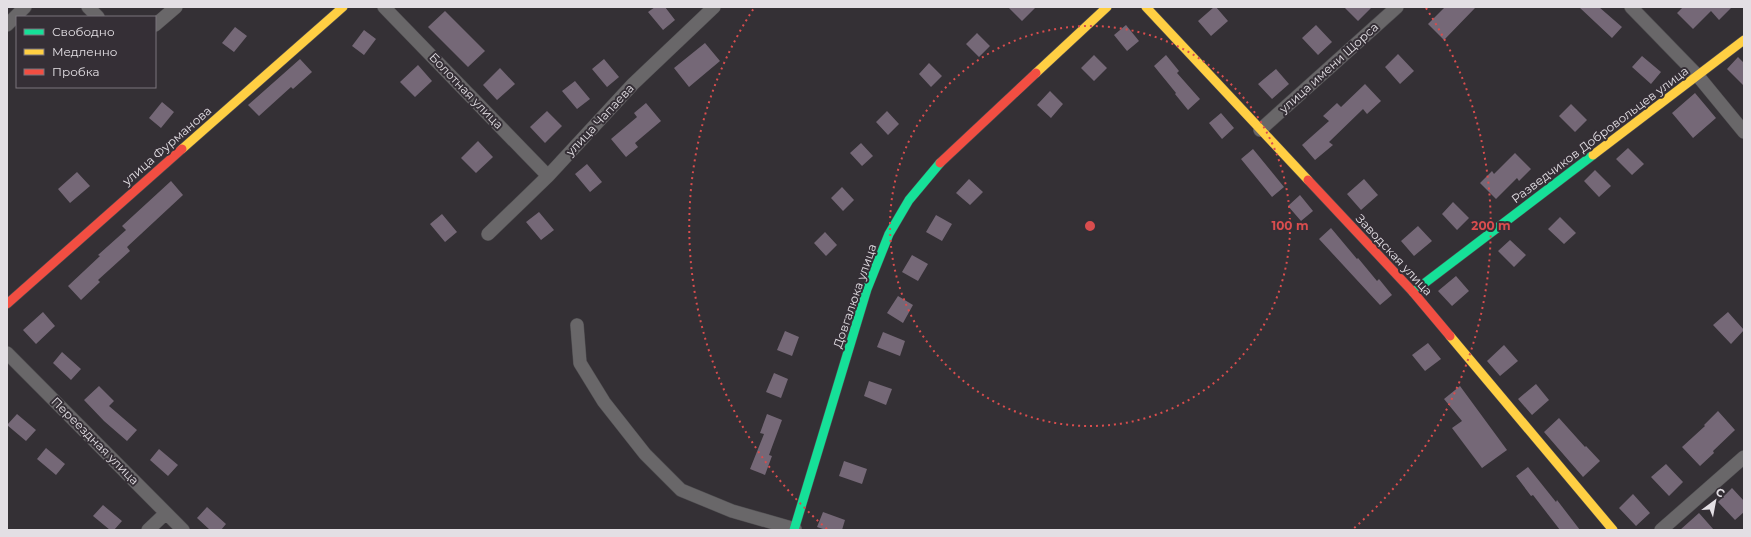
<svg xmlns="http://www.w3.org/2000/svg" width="1751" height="537" viewBox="0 0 1751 537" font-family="Montserrat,sans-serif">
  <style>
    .building { fill: #756877 }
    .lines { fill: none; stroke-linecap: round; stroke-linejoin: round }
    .street-casing { stroke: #4f4d50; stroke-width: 14 }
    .fast-casing { stroke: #4f4d50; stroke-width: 10 }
    .slow-casing { stroke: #4f4d50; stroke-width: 10 }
    .jam-casing { stroke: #4f4d50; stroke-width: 10 }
    .street { stroke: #696769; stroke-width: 13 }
    .fast { stroke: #16e098; stroke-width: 9 }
    .slow { stroke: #ffcf43; stroke-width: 9 }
    .jam { stroke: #f24e42; stroke-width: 9 }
    .ring { fill: none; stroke: #d94d4e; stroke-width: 2; stroke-dasharray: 2 4 }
    .labels { text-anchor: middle; stroke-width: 4; stroke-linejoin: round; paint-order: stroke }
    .street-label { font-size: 12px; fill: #e3dfe4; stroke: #352f36 }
    .centre { fill: #d94d4e; stroke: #352f36; stroke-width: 2 }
    .ring-label { font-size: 12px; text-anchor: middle; font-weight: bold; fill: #d94d4e; stroke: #352f36; stroke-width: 4; stroke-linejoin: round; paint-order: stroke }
  </style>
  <rect width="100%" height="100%" fill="#343035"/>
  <path class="building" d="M655,7H665L675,20L663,30L648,12Z
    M1008,7H1036L1022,21Z
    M1214,7H1216L1228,21L1211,36L1198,21Z
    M1344,7H1372L1358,21Z
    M1445,7H1476L1444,40L1428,24Z
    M1579,7H1599L1622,27L1612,38Z
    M1683,7H1732L1719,20L1711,11L1693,29L1677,13Z
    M445,11L485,51L468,67L428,27Z
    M1126,25L1139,41L1127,51L1114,35Z
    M1316,25L1332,42L1318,55L1302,38Z
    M235,27L247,36L234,52L222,43Z
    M364,30L376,39L364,55L352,46Z
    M977,33L990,46L979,57L966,44Z
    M705,43L720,61L689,87L674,68Z
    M1398,54L1414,71L1400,84L1385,67Z
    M1094,55L1107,68L1094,81L1081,68Z
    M1166,55L1179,71L1177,73L1200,99L1188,110L1175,94L1176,93L1154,66Z
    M1642,56L1661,72L1651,84L1632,67Z
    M1738,57L1744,63V86L1727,69Z
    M300,59L312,72L293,89L291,87L259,116L248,105Z
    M604,59L619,77L607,87L592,69Z
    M929,63L942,76L931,87L919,74Z
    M418,65L432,81L415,97L400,82Z
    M500,68L515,84L497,100L483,85Z
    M1276,69L1289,84L1272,99L1258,84Z
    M575,81L590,99L577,109L562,91Z
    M1365,84L1381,101L1367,114L1363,109L1329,142L1333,145L1315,160L1302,145L1329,121L1323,116L1337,103L1341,107Z
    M1050,91L1063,104L1051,118L1037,105Z
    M1695,93L1716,118L1693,138L1672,113Z
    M162,102L174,112L161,128L149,118Z
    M646,103L661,121L635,143L638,147L626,157L611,139L637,117L634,113Z
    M1571,104L1587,120L1575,132L1559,116Z
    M547,111L562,126L545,143L530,127Z
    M887,111L899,124L888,135L876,122Z
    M1221,113L1234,128L1222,139L1209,123Z
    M478,141L493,157L476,173L461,158Z
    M861,143L873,156L862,166L850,153Z
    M1628,148L1644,164L1632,175L1616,159Z
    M1253,149L1284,187L1272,197L1241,159Z
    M1515,153L1531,169L1519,181L1517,178L1496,199L1480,183L1492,171L1494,174Z
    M587,164L602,182L590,192L575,174Z
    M1595,170L1611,186L1599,197L1584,181Z
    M77,172L90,186L70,203L58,189Z
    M969,179L983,192L970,205L956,193Z
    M1364,179L1378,195L1361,210L1347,194Z
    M171,181L183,195L127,247L130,251L98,280L100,282L81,300L68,286L100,256L98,255L126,230L122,226Z
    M842,187L854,200L843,211L831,198Z
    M1300,195L1313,211L1301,221L1288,206Z
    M1453,202L1469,218L1457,230L1442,214Z
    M539,212L554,230L541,240L526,222Z
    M442,214L457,232L445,242L430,224Z
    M936,215L952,224L942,241L926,232Z
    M1560,217L1576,233L1564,244L1548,229Z
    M1418,226L1432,241L1414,256L1401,241Z
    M1331,228L1357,259L1358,258L1377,281L1379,279L1392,295L1380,305L1319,239Z
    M825,232L837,245L826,256L814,243Z
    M1510,240L1526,255L1514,267L1498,251Z
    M912,255L928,264L918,281L902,272Z
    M1456,276L1469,291L1452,306L1438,291Z
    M898,296L913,305L903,323L887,313Z
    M43,312L55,326L36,344L23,330Z
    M1728,312L1744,330L1731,344L1713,325Z
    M785,331L799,337L792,356L777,350Z
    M883,332L905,341L900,356L877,347Z
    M1428,343L1441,359L1425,371L1412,355Z
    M1504,345L1518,361L1500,376L1487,361Z
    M62,352L81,369L71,380L53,363Z
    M774,373L788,379L781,398L766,392Z
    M869,381L892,389L886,405L864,396Z
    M1536,384L1549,400L1532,415L1518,399Z
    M99,386L114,401L109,406L137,430L127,441L104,421L84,400Z
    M1460,386L1507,450L1482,468L1452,428L1462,421L1444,399Z
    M1718,411L1735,430L1713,451L1714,453L1700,466L1682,447L1705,426L1704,425Z
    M17,414L36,430L26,441L7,425Z
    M767,414L782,420L769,455L772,456L765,475L750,469L764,434L760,433Z
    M1559,418L1585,447L1586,446L1600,461L1583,477L1544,432Z
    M46,448L65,464L56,475L37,459Z
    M159,449L178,465L168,476L150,460Z
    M844,461L867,469L862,484L839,476Z
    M1666,464L1683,482L1669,496L1651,477Z
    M1528,467L1556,502L1557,500L1580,530H1560L1533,495L1531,496L1516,476Z
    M1732,488L1744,501V512L1735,520L1718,502Z
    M1633,494L1650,513L1636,526L1619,508Z
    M103,505L122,521L114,530H110L93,516Z
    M207,507L226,524L221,530H210L197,518Z
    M823,512L845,520L842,530H826L817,527Z
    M1699,513L1714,530H1680Z"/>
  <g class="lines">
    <g class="street-casing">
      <path id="street" d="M88,7L98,17
        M384,7L548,176
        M1631,7L1698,76L1744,132
        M7,25L25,7
        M155,25L176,7
        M1260,130L1397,7
        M488,234L548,176L633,84L714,7
        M577,325L580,363L604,402L645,454L681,490L732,511L795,529
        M7,353L183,530
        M148,530L166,513
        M1661,530L1744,457"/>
    </g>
    <g class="fast-casing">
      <path id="fast" d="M1413,292L1593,155
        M794,530L867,289L889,234L909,200L940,163"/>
    </g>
    <g class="slow-casing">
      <path id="slow" d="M1146,7L1308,180
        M1036,73L1107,7
        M182,149L343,7
        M1593,155L1744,40
        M1450,336L1613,530"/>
    </g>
    <g class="jam-casing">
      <path id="jam" d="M940,163L1036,73
        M1308,180L1413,292L1450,336
        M7,304L182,149"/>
    </g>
    <use href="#street" class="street"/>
    <use href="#fast" class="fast"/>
    <use href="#slow" class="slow"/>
    <use href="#jam" class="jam"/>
  </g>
  <g class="ring">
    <circle cx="1090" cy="226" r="200"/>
    <path d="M827 529A401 401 0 0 1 754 8M1426 8A401 401 0 0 1 1353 529"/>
  </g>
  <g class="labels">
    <g class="street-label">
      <text transform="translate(1329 68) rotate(-42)" y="4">улица имени Щорса</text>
      <text transform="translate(466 91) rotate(46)" y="4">Болотная улица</text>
      <text transform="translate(600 120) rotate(-47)" y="4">улица Чапаева</text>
      <text transform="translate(1600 135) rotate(-37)" y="4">Разведчиков Добровольцев улица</text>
      <text transform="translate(167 146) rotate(-41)" y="4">улица Фурманова</text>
      <text transform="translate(1394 255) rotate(47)" y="4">Заводская улица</text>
      <text transform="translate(855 296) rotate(-71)" y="4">Довгалюка улица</text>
      <text transform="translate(95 441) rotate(45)" y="4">Переездная улица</text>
    </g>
  </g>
  <circle cx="1090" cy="226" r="6" class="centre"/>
  <g class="ring-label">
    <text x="1290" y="230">100 m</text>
    <text x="1491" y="230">200 m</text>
  </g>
  <rect width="1751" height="537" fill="none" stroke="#e3dfe4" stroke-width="16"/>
  <rect x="16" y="16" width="140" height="72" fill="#352f36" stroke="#7b757c"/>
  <rect x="24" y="29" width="20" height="6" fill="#16e098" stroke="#7b757c"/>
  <text x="52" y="36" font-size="12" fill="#e3dfe4">Свободно</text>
  <rect x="24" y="49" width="20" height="6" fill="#ffcf43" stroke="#7b757c"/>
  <text x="52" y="56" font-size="12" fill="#e3dfe4">Медленно</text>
  <rect x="24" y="69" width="20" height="6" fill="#f24e42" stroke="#7b757c"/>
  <text x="52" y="76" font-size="12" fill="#e3dfe4">Пробка</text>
  <g transform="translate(1715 501) rotate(32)" stroke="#352f36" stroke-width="3" paint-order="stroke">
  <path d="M0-3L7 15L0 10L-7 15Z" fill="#e3dfe4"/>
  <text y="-6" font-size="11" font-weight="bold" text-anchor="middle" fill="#e3dfe4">С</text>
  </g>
</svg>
